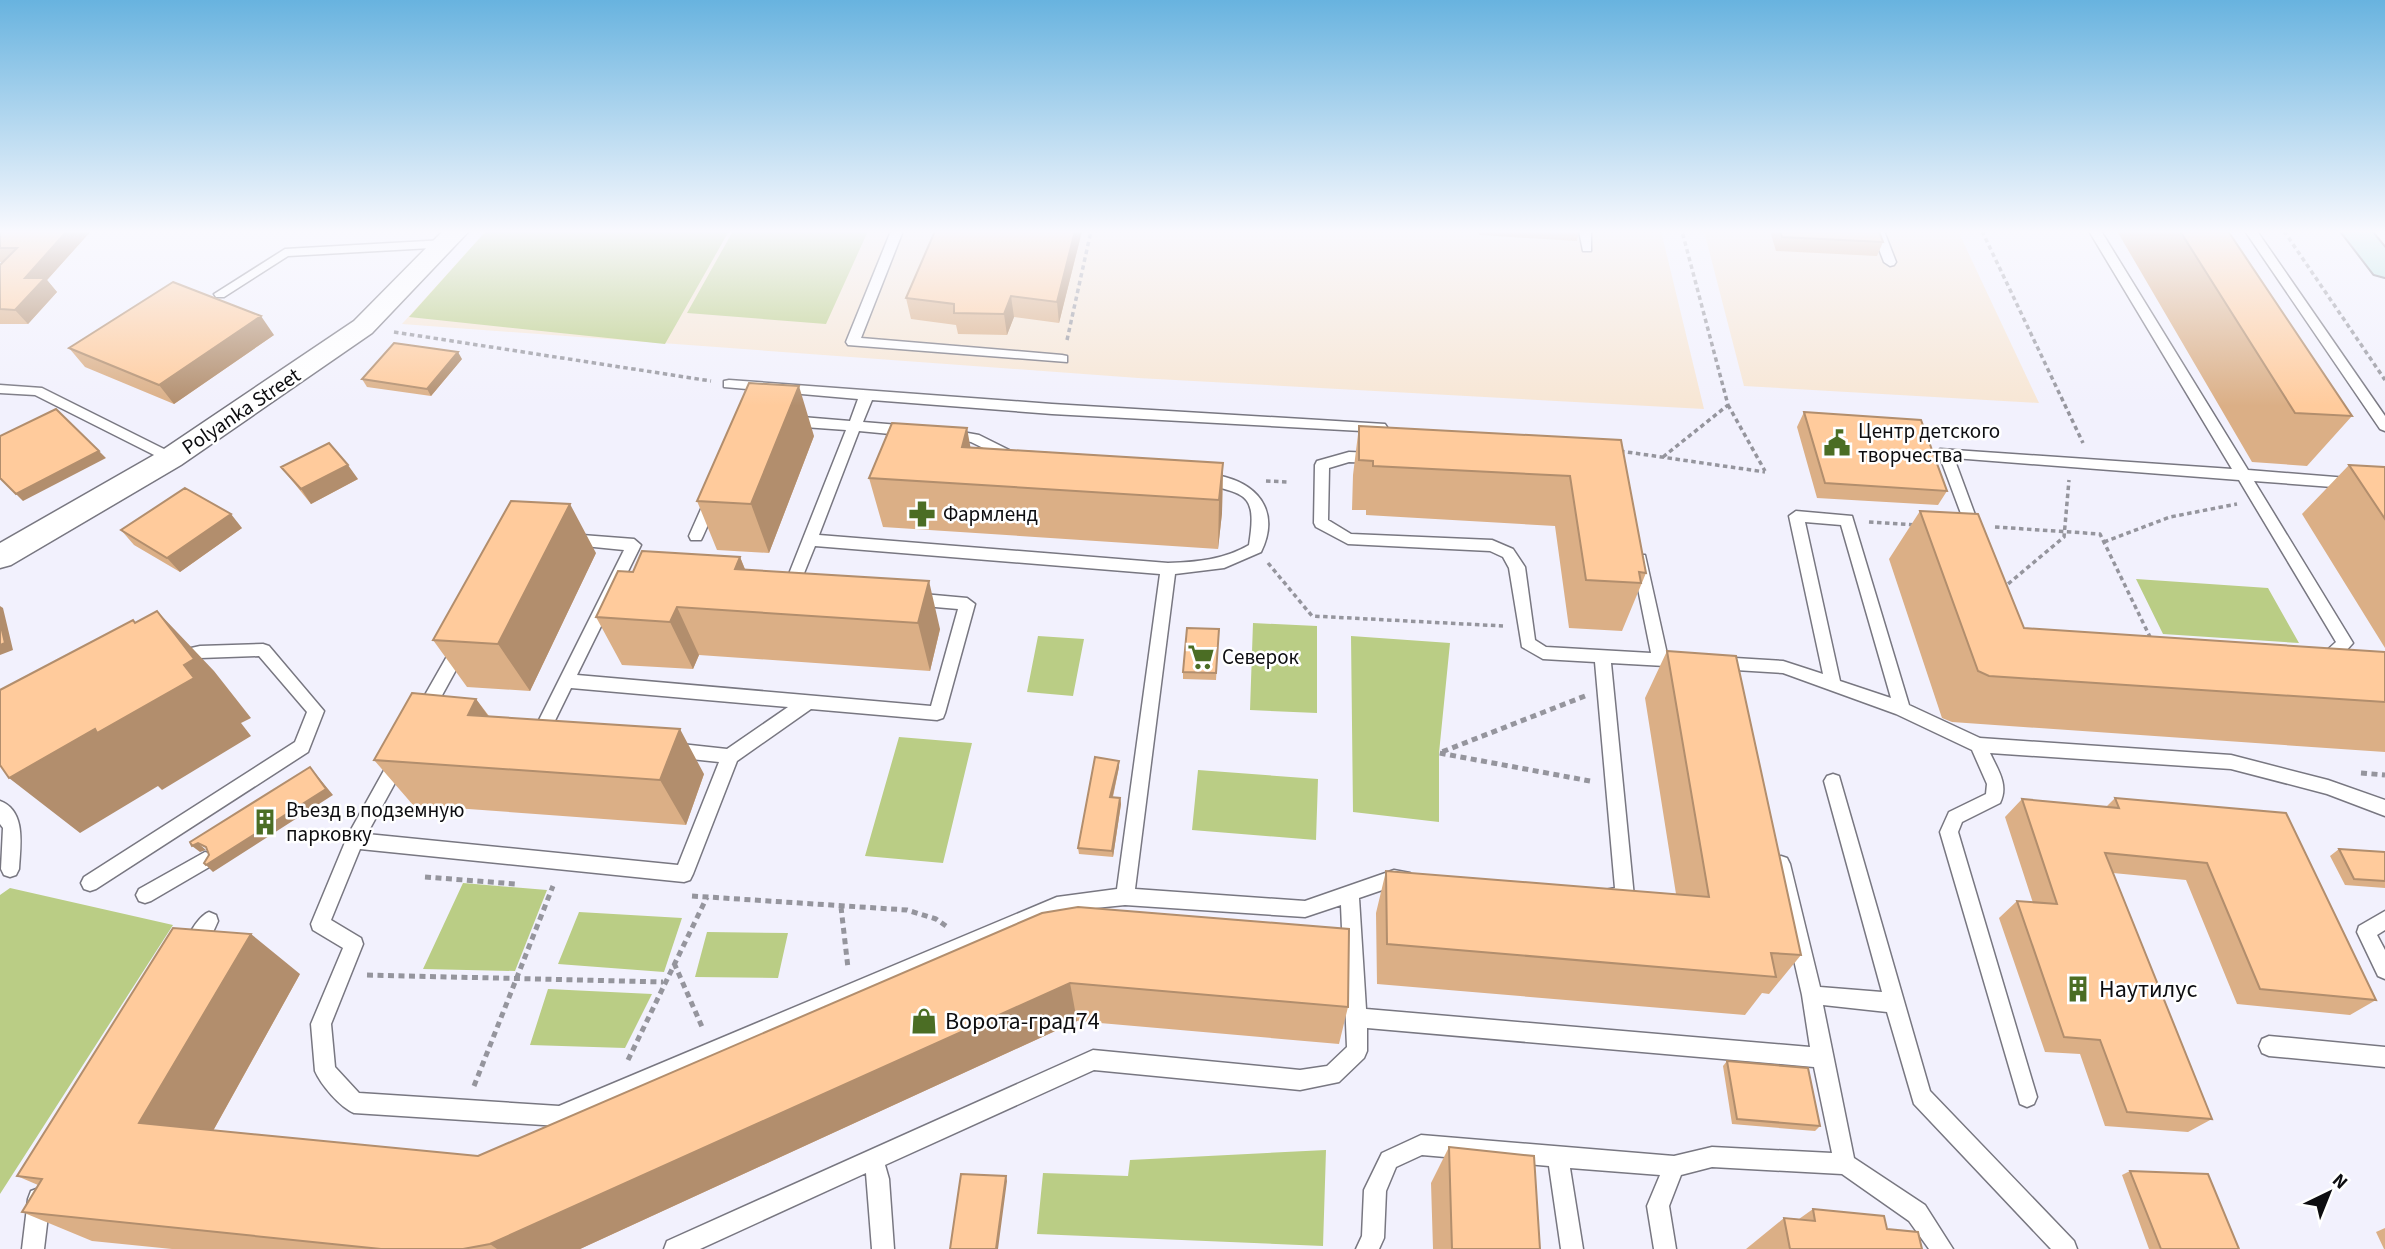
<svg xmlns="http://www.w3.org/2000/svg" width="2385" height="1249" viewBox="0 0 2385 1249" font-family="'Source Sans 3',sans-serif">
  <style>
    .education { fill: #f7e6d4 }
    .green { fill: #bacd85 }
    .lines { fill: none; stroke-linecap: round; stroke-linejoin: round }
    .service-casing { stroke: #787781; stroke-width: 3 }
    .minor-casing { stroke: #787781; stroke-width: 3 }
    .secondary-casing { stroke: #787781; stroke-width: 4 }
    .path-far1 { stroke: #95959d; stroke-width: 3.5; stroke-dasharray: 4.5 3.5; stroke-linecap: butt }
    .path { stroke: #95959d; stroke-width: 5; stroke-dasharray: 6 4.5; stroke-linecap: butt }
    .service { fill: #fff; fill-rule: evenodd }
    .minor { fill: #fff; fill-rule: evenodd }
    .secondary { fill: #b5e4df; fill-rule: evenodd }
    .wall { fill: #dbaf86 }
    .shaded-wall { fill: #b28e6d }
    .building { fill: #ffcb9c; stroke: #b28e6d; stroke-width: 2 }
    .labels { text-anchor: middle; stroke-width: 5; stroke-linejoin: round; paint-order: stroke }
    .street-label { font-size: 21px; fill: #0d0d10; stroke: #fff }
    .poi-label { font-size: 21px; fill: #0d0d10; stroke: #fff; text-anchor: start }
    .near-poi-label { font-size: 24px; fill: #0d0d10; stroke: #fff; text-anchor: start }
  </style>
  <rect width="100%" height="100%" fill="#f2f1fd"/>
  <path class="education" d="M486,231H1661L1704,409L1138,378L402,324Z
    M1704,231H1958L2039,403L1744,386Z"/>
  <path class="green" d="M486,231H729L665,344L409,317Z
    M733,231H868L826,324L687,313Z
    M2136,579L2268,588L2299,643L2163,634Z
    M1253,623L1317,626V713L1250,710Z
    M1038,636L1084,639L1073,696L1027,692Z
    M1351,636L1450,643L1439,753V822L1353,812Z
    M899,737L972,743L943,863L865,856Z
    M1198,770L1318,779L1316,840L1192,830Z
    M463,883L547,890L515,971L423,969Z
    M10,888L173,925L0,1194V895Z
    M579,912L682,918L664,972L558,964Z
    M707,932L788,933L778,978L695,977Z
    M548,989L652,994L625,1048L530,1045Z
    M1326,1150L1323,1246L1037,1234L1043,1173L1128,1176L1130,1160Z"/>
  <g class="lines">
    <g class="service-casing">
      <path id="service" d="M891,231H903L861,338L1062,355L1067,356V362L848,345L846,342Z
        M1579,231H1591V251H1583Z
        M1872,231H1884L1896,262L1894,265L1890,266L1884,262Z
        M2089,231H2101L2248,470L2385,481V491L2254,481L2353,643L2336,662H2315L2313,657L2315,652L2326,651L2336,642L2239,480L1954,458L1981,531L1974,536L1969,535L1938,452L1940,449L2232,469Z
        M2245,231H2257L2385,416V431L2380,429Z
        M445,240L449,241V247L288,256L224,297H216L214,294L285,249Z
        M729,380L1052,404L1385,424L1387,427L1380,432L1052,414L872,400L863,422L911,426L918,431L911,436L859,431L819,535L1168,563C1197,562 1223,560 1249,545C1258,490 1244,495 1198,482L1196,478L1198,474C1207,472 1216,475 1225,477C1262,487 1279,515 1261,552L1224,568L1175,574L1135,889L1305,901L1394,870L1410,873L1413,879L1410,885L1394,886L1359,898L1366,1009L1810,1047L1802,995L1772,864L1775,858L1781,856L1787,858L1790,864L1820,987L1882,992L1824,781L1827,776L1833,774L1839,776L1930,1091L2074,1241L2077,1249H2051L1914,1104L1887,1012L1823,1005L1854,1158L1925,1205L1953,1249H1929L1909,1221L1842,1174L1712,1167L1681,1175L1669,1206L1676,1249H1654L1647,1206L1660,1175L1570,1168L1583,1249H1561L1549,1166L1422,1155L1396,1167L1386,1191L1384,1238L1379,1249H1356L1362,1236L1364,1190L1382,1153L1421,1135L1674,1156L1712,1147L1832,1153L1814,1067L1367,1028V1051L1364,1058L1339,1082L1300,1090L1094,1070L885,1165L889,1179L894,1249H872L866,1173L700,1249H664L667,1241L1093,1050L1300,1070L1327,1066L1347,1047L1341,905L1305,917L1125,905L1065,911L559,1126L354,1113C340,1107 321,1085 315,1071L311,1024L343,948L313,930L311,924L348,835L392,756L398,754L404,756L407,761L367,834L678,865L719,762L672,757L666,755L664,750L666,745L672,743L727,749L788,707L571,688L544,743L538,745L532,743L530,738L624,550L564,544L562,540L564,536L569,534L634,539L641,545L577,675L931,706L958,609L912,605L904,599L912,593L967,598L975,604L945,713L943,718L937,720L811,709L737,761L693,874L690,880L684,882L360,849L331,920L361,938L363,944L331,1024L335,1067L359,1093L559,1106L1057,897L1117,889L1160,574L815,546L796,593H786L783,589L846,430L790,426L783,421L790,416L850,421L858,399L724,387V381Z
        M0,385L42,388L176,455L178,458L176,461H166L35,395L0,393Z
        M951,430L979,435L1019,455L1021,458L1014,463L971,442L946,438L944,435L946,432Z
        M1349,452L1376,453L1383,458L1376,463L1349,462L1329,468L1328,520L1351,534L1492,540L1513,549L1525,567L1535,640L1546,647L1651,653L1632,559L1635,555H1645L1667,654L1689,656L1691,661L1689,666L1683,667L1611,663L1634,897L1632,903C1622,906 1614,905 1605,902L1602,896L1605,890L1615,888L1595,662L1543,659L1522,647L1509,568L1503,557L1490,551L1348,544L1316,527L1314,523L1315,465L1317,461Z
        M712,495L719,500L703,536L701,540H691L689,536L705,500Z
        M1796,511L1852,516L1909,705L1980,738L2231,755L2328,780L2385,800V816L2327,794L2231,769L1990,753C1998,770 2009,785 2000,803L1962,822L1958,832L2037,1097L2034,1104L2027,1107L2020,1104L1940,832L1949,812L1986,794L1987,784L1972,750L1896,714L1783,673L1719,669L1713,668L1711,663L1713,658L1719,657L1783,661L1823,674L1789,516ZM1805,522L1841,525L1891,698L1840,681Z
        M460,642L466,644L468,648L429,719L423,721L417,719L415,714L417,709L454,644Z
        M263,644L269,646L324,711L308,752L96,889L90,891L84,889L81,883L84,877L295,742L307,712L259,656L200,658L179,663L173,662L171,657L173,652L200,646Z
        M0,801C27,811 20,847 19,869L16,875L10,877L4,875L1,869L3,828L0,824Z
        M205,852L211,854L214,860L211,866L151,901L145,903L139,901L136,895L139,889Z
        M2385,911V930L2377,935L2385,950V979L2378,976L2357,932L2359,926Z
        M209,912L216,915L218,921C213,933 204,952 192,957L185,954L183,948C188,936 197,917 209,912Z
        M2269,1036L2385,1047V1067L2269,1056L2262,1053L2259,1046L2262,1039Z
        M39,1188L47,1191L50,1199L44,1249H22L28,1199L31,1191Z"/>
    </g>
    <g class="minor-casing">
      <path id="minor" d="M443,231H469L372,333L181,465L11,565L0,568V543L161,451L354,321Z"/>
    </g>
    <g class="secondary-casing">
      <path id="secondary" d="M2341,231H2371L2385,248V277L2374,274Z"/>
    </g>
    <path class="path-far1" d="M1982,231L2083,443
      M2284,231L2385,380
      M394,332L711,381
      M1067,340L1091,231
      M1728,405L1765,471
      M1620,451L1765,472
      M1663,457L1728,405L1682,231
      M1266,481L1289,482
      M1869,522L1916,525
      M1995,527L2100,534L2151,639
      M2104,542L2170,517L2237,504
      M1268,563L1312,616L1503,626
      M2002,589L2064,537L2069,480"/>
    <path class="path" d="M1585,696L1439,753L1590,781
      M2361,773L2385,775
      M425,877L516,884
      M692,896L907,910L936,919L946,926
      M841,907L848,968
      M674,963L703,1029
      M367,975L663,982
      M628,1060L707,897
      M474,1086L553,886"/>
    <use href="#service" class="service"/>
    <use href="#minor" class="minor"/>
    <use href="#secondary" class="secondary"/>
  </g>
  <path class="wall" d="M2,231H91L47,280L57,292L28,324H0V265L3,262H0V248Z
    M106,231H166L165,232Z
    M935,231H1082L1059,323L1014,317L1007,335L958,334L956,325L911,319L906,298Z
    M1479,231H1579L1577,241L1479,235Z
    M1770,231H1879L1883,242L1877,256L1776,251Z
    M2117,231H2228L2352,416L2307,466L2252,462Z
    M274,335L174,404L85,367L69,348Z
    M462,359L431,396L367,387L362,379Z
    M1804,412L1947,491L1938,505L1817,498L1797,427Z
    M1359,426L1621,440L1646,573L1622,631L1569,628L1555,526L1366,515V510H1352L1353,475Z
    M814,436L769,553L717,550L697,501Z
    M971,447L1223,463L1222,513L1218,549L883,527L869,478Z
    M2349,465L2385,467V648L2302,514Z
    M281,467L358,479L311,504Z
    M1920,511L2024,628L2385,652V752L1952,722L1942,718L1889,559Z
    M242,528L180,572L134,545L121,530Z
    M596,553L530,691L467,687L433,640Z
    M740,557L745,569L940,629L930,671L699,655L693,669L622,665L596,617L633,572Z
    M1219,629L1216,680L1183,679V672Z
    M1667,651L1801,955L1769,994L1762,993L1745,1015L1377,984L1376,913L1386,871L1676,894L1645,698Z
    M476,699L489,716L704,774L686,825L413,805L374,760Z
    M1119,767L1113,797L1120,798L1121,804L1113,857L1079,854L1078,848Z
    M2115,798L2286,813L2376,1000L2350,1015L2237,1004L2186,880L2113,873L2212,1119L2188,1132L2105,1126L2080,1054L2045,1052L1999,918L2017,901L2033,903L2005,817L2022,799L2106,807Z
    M2339,849L2385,852V888L2345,885L2330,856Z
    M1042,913L1348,1007L1339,1044L1077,1021L580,1249H172L92,1241L22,1212L38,1185L17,1176L300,974L213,1131L478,1156Z
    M1727,1061L1820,1126L1815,1131L1732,1124L1723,1066Z
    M1449,1147L1540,1249H1433L1431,1183Z
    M2130,1171L2239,1249H2149L2122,1175Z
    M1813,1209L1887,1229L1922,1249H1746L1784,1218L1799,1219Z
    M2385,1228V1249H2384L2376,1232Z"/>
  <path class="shaded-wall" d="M67,231H91L47,280L57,292L28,324L15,310L25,278Z
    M1075,231H1082L1059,323L1057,302Z
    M1011,296L1014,317L1007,335L1004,314Z
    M261,316L274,335L174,404L159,385Z
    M458,352L462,359L431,396L427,389Z
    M799,386L814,436L769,553L751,504Z
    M967,428L976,478L962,447Z
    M99,451L106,458L23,501L16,494Z
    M1223,463L1222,513L1218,549L1219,500Z
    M348,465L358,479L311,504L301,489Z
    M570,504L596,553L530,691L498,644Z
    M231,514L242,528L180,572L167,558Z
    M740,557L759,605L735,569Z
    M929,581L940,629L930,671L918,623Z
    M0,606L3,608L13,650L0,655Z
    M677,607L699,655L693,669L670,622Z
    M157,611L214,671L251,718L241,723L251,736L162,790L158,786L80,833L9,778L135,623L192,679Z
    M476,699L509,745L468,715Z
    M680,729L704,774L686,825L660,780Z
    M1119,761V767L1111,804L1110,797Z
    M310,767L333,795L213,872L206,865Z
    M1120,798L1121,804L1113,857L1112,851Z
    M198,843L206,850L200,852L192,846Z
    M251,934L300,974L199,1156L139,1123Z
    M1070,983L1077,1021L580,1249H497L490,1244Z
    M1006,1176L1007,1181L998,1249H996Z"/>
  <path class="building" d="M2,231H67L25,278H45L15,310L0,309V265L17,248H0V233Z
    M935,231H1075L1057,302L1011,296L1004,314L954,313V304L906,298Z
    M1780,231H1879L1883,242L1782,237Z
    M2180,231H2228L2352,416L2295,413Z
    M173,282L261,316L159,385L69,348Z
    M394,343L458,352L427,389L362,379Z
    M749,383L799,386L751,504L697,501Z
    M56,409L99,451L16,494L0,478V436Z
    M1804,412L1921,420L1947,491L1825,483Z
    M892,423L967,428L962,447L1223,463L1219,500L869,478Z
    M1359,426L1621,440L1646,573L1639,572L1641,583L1586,580L1570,476L1373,466V461L1359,460Z
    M329,443L348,465L301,489L281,467Z
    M2349,465L2385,467V519Z
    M185,488L231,514L167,558L121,530Z
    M511,501L570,504L498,644L433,640Z
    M1920,511L1978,514L2024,628L2385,652V702L1989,676L1978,671Z
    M642,551L740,557L735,569L929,581L918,623L677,607L670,622L596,617L618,571L633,572Z
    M157,611L194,659L184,665L194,678L97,733L95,729L9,778L0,765V690L133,620L135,623Z
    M0,622L5,643L0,645Z
    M1187,628L1219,629L1216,673L1183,672Z
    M1667,651L1736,656L1801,955L1771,953L1776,977L1387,944L1386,871L1709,897Z
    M412,693L476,699L468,715L680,729L660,780L374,760Z
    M1095,757L1119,761L1110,797L1120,798L1112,851L1078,848Z
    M310,767L326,789L206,865L204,863L209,855L206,847L198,843L192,846L190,842Z
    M2115,798L2286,813L2376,1000L2260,989L2207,863L2105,853L2212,1119L2127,1112L2100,1040L2064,1037L2017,901L2057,904L2022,799L2119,808Z
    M2339,849L2385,852V881L2354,879Z
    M1078,907L1349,929L1348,1007L1070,983L490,1244L463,1249H381L22,1212L42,1179L17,1176L173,928L251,934L139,1123L478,1156L1042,913Z
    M1727,1061L1808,1068L1820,1126L1737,1119Z
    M1449,1147L1534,1156L1540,1249H1452Z
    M2130,1171L2208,1174L2239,1249H2161Z
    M961,1174L1006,1176L996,1249H950Z
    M1813,1209L1884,1216L1887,1229L1918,1232L1922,1249H1790L1784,1218L1815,1221Z"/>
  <linearGradient id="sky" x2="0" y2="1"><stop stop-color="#68b3df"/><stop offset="0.57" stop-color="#f9f9fe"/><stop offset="1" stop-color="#f9f9fe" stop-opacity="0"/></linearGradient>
  <rect width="2385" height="406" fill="url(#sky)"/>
  <defs>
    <g id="civic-bare" transform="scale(2.1)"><path d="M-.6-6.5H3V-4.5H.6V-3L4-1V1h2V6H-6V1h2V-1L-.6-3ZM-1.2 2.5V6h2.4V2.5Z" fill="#4b6d24" stroke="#fff" stroke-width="2.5" paint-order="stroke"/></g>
    <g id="pharmacy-bare" transform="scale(2.1)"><path d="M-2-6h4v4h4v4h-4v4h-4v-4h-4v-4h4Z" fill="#4b6d24" stroke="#fff" stroke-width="2.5" paint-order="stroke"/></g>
    <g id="supermarket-bare" transform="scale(2.1)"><path d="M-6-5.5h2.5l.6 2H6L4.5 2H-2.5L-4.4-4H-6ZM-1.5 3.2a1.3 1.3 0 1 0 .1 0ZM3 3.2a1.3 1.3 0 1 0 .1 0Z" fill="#4b6d24" stroke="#fff" stroke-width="2.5" paint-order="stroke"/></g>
    <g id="building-bare" transform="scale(2.1)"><path d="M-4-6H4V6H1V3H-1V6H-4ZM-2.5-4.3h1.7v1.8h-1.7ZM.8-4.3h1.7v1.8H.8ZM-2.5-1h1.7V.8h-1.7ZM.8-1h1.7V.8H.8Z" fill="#4b6d24" stroke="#fff" stroke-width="2.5" paint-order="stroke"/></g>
    <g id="shop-bare" transform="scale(2.1)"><path d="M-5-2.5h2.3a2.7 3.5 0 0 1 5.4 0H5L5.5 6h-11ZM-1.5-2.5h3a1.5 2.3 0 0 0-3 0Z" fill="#4b6d24" stroke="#fff" stroke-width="2.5" paint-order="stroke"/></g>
  </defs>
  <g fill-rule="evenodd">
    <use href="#civic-bare" x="1837" y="443"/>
    <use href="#pharmacy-bare" x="922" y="514"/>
    <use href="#supermarket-bare" x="1201" y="657"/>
    <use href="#building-bare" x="265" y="822"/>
    <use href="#building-bare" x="2078" y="989"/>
    <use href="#shop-bare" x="924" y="1021"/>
  </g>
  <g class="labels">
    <g class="street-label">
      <text transform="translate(241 411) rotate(-34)" y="7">Polyanka Street</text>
    </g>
    <g class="poi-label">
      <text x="1858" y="438">Центр детского<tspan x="1858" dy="24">творчества</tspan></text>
      <text x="943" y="521">Фармленд</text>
      <text x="1222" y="664">Северок</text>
      <text x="286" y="817">Въезд в подземную<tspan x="286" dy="24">парковку</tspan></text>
    </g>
    <g class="near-poi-label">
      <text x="2099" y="997">Наутилус</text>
      <text x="945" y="1029">Ворота-град74</text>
    </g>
  </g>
  <g transform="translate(2329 1193) rotate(43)" stroke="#ffffff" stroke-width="5" paint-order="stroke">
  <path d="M0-5L12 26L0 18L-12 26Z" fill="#0d0d10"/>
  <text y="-10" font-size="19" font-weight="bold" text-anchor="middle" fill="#0d0d10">N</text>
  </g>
</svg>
